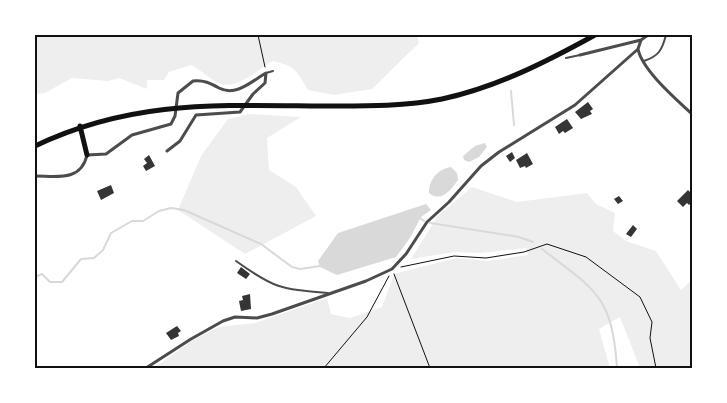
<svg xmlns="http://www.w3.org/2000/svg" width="727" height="403" viewBox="0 0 727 403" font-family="'Public Sans',sans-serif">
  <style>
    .green { fill: #eee }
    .water { fill: #d9d9d9 }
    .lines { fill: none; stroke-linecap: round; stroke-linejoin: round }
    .stream { stroke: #d9d9d9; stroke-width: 2 }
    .building { fill: #353535 }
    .path { stroke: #111; stroke-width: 1 }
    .service { stroke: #4c4c4c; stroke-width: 2 }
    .minor { stroke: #4c4c4c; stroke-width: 3 }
    .primary { stroke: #111; stroke-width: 5 }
    .neatline { fill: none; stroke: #111; stroke-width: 2 }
  </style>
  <rect width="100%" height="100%" fill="#fff"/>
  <path class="green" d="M35,35H417L419,43L372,89L334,95L308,90C297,71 295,66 273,61C258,69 234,93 217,82C207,77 201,70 191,65L169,72L164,80H147V89L119,78L108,81L72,78L45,93L35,94Z
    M248,114L301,117L267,138L269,170L296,187L316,216L245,254L178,210L201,156L228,119Z
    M472,187L517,202L587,193L596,204L615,213L613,231L626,241L656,251L681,290L692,280V368H640L620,317L599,329L610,368H154L193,340L219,327L255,323L327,298L331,314L350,318L382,307L394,274L457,258L488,261L528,255L526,248L482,253L454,252L411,259L437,217Z"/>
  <path class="water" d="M485,143L487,147L479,157L469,162L464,160L463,156L475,146Z
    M451,167L457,173L458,180C451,190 441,203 429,193C429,179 438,169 451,167Z
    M426,204L431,210L421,217L410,238L396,257L337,275L320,267L318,261L338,233Z"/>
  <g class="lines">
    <path class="stream" d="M511,91L514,125
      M420,218L424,221
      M430,223L519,237L533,242
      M542,249C596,291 612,295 617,368
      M35,277L42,274L50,282H62L81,259L94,258L103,250L111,233L132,221H143L159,211L171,208L184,210L261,244L292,267L300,269L320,266"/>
  </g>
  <path class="building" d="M588,102L593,109L590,111L592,114L581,119L575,112Z
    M567,119L573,128L565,133L563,131L559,134L555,127Z
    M512,152L515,158L510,162L506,156Z
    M527,153L533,164L526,168L525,166L520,168L516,160Z
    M149,155L155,166L146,171L143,166L147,163L144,159Z
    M111,185L114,193L101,200L97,191Z
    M688,190L692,194L690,199L692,202L689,205L687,203L683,207L677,201Z
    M619,196L623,201L618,204L614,199Z
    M633,225L637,229L631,237L626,234Z
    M241,267L250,274L246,279L237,273Z
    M250,294L251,309L241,311L239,301L243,300L242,296Z
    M177,326L181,331L178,333L179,336L171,340L166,333Z"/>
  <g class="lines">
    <path class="path" d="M258,35L265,67
      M401,267L454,256L486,258L524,252L547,244L586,257L640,297L652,322L650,338L656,368
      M394,274L430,368
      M324,368L367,317L389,276"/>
    <path class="service" d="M566,58L580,55
      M644,61C659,56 662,50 666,35
      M266,73L273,71
      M236,261C275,289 281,289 328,293"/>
    <path class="minor" d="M638,49C642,70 676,99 692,114
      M580,55L641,40L648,35
      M35,176C56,176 81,182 87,155L106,154L132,135L171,124L175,116L178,93L193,81C204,80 210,83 219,88C236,97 252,81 266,73L265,83L253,94L240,112L196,115L180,141L167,151
      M146,368L191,339L223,321L235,317L257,318L272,314L366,281L392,269L406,254L427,222L449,202L481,166L499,152L575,105L638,49L641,40"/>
    <path class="primary" d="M80,126L87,155
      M35,146C131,100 217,105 321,106C360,106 402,107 442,99C497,87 546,62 595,35"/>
  </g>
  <rect width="727" height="403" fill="none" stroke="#ffffff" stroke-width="72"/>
  <rect x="36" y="36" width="655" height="331" class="neatline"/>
</svg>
